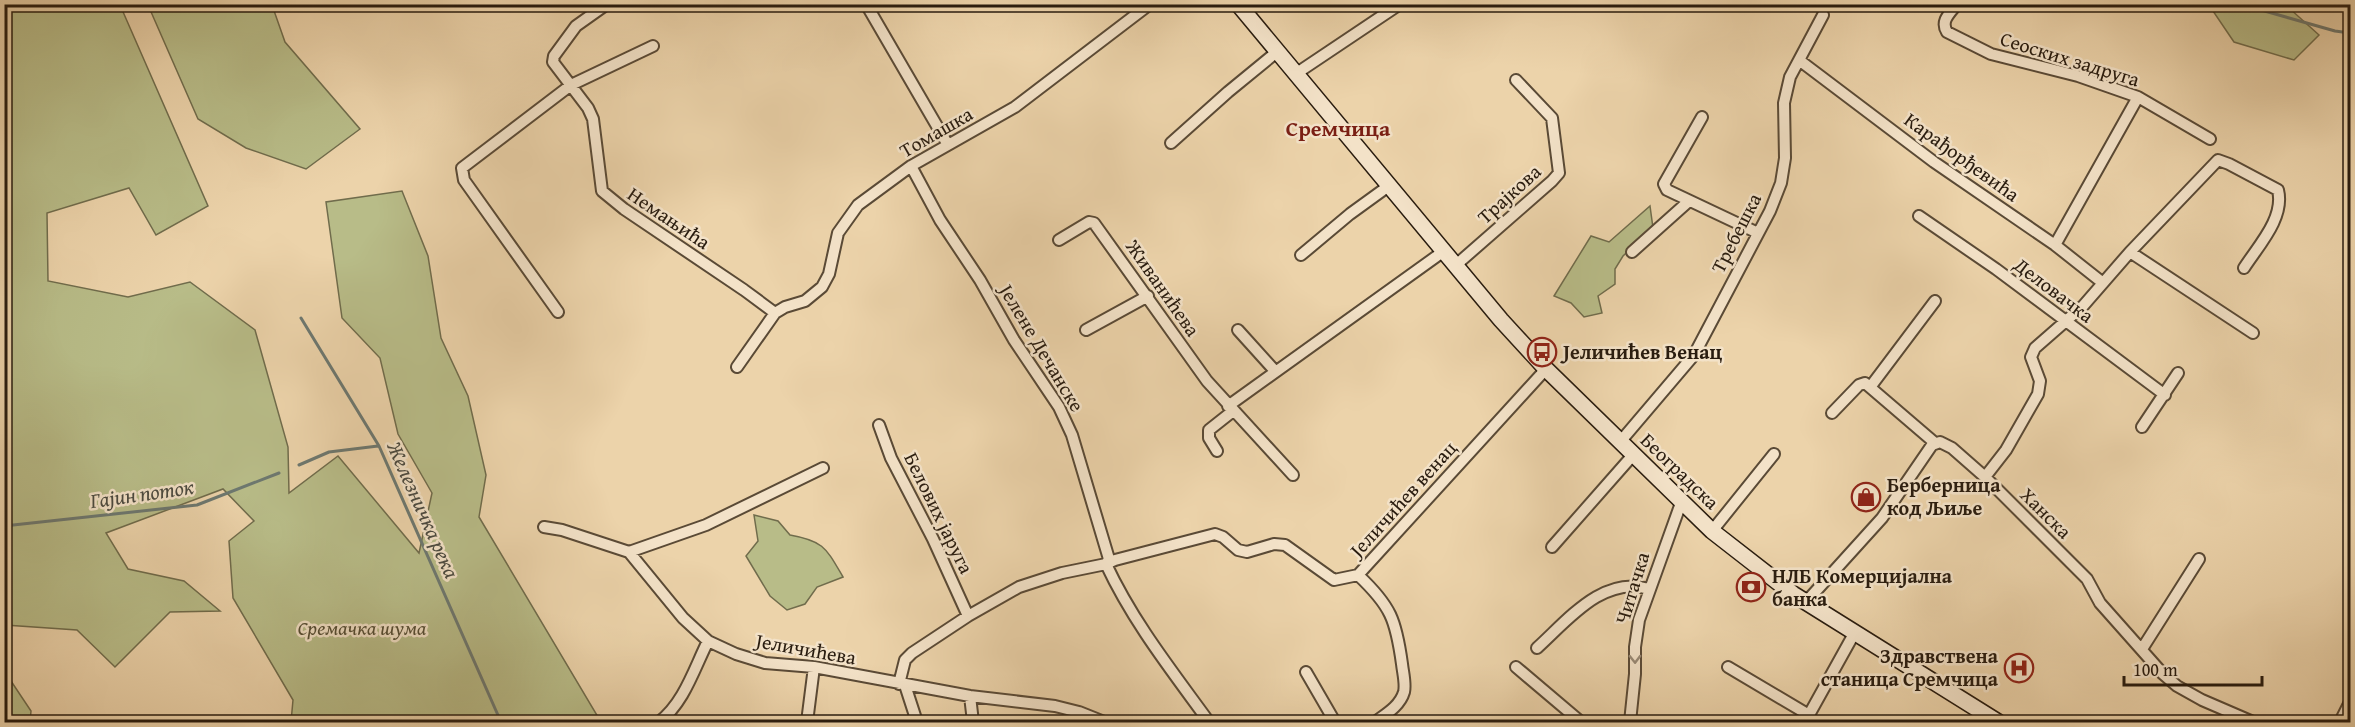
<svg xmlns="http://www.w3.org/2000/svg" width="2355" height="727" viewBox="0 0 2355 727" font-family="'Gentium Book Plus',serif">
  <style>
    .green { fill: #b8bc88; stroke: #706c4c; stroke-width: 1.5 }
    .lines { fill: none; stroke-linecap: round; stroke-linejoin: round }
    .stream { stroke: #6d7870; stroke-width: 3 }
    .street-casing { stroke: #5a4a36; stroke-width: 14 }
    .secondary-casing { stroke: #291c0f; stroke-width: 18 }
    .street { stroke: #f3e2c8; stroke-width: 10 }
    .secondary { stroke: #f3e2c8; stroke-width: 15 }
    .oneway { stroke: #988975 }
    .labels { text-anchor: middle; stroke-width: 5; stroke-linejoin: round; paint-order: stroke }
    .street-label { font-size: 20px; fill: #291c0f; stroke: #f3e2c8 }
    .poi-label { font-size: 20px; font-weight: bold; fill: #291c0f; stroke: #f3e2c8; text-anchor: start }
    .park-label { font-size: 20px; font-style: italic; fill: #544c33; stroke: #f3e2c8 }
    .water-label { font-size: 21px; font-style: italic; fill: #4b4a40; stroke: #f3e2c8 }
    .quarter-label { font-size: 22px; font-weight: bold; fill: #7a1f14; stroke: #f3e2c8 }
  </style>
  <rect width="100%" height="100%" fill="#ecd3aa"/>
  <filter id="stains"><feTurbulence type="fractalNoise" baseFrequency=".00333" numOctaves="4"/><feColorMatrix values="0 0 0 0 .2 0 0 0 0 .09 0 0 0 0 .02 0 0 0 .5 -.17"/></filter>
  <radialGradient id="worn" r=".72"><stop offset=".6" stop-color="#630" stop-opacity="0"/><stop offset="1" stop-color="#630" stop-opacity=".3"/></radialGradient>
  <path class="green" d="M4,5H120L208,206L156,235L129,188L47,213L48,281L128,297L190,282L255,330L288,447L289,493L338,456L419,553L432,493L398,434L380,358L342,318L326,202L402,191L428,256L441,338L468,396L486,475L479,517L601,722H291L293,700L233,598L229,541L254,521L223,489L106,533L128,569L184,581L220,611L170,612L115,667L77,630L5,625Z
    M148,5H272L285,42L360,129L306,169L246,148L198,119Z
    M2155,5H2291L2289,8L2319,35L2294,60L2234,42L2209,5L2167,10Z
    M1650,206L1653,228L1623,256L1615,269V284L1598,296L1602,313L1584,317L1571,303L1554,296L1591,236L1609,242Z
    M754,515L778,521L790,535C824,541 826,548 843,577L817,587L805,604L787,610L770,596L746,556L758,541Z
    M5,672L31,711L30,722H5Z"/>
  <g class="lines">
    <path class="stream" d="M2240,4L2335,31L2350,33
      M301,318L379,446L501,722
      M299,465L329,452L378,446
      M4,526L197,505L279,473"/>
    <g class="street-casing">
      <path id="street" d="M607,4L576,26L554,56L553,62L588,108L593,119L602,191L624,209L744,290L775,313
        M866,4L948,145
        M1957,4C1950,13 1940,21 1947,32L1991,54L2078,76L2138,97L2210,139
        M1799,60L1934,162L2055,245L2103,283
        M1297,73L1400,4
        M1702,117L1664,184L1667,190L1758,233
        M1171,143L1228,92L1278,51
        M911,166L940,220L980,280L1014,340L1059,407L1072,435L1109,559L1106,564
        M1919,216L1996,269L2165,395
        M1059,240L1089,222L1094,223L1207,381L1293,475
        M2055,245L2138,97
        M1632,252L1689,201
        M2130,252L2253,333
        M1301,255L1350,214L1390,185
        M1456,265L1552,181L1559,173L1552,118L1516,80
        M558,312L464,180L462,168L571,85L653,46
        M1086,330L1148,296
        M1238,330L1275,371
        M737,367L775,313L785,307L805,301L822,287L829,274L838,233L858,205L911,166L1015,107L1150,4
        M1871,386L1935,301
        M1228,406L1444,251
        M1832,413L1859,385L1865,383L1935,443
        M879,425L891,458L933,539L968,616
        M2142,427L2178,373
        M1620,442L1694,355L1770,211L1781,183L1785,158L1784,103L1790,77L1823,15
        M1217,451L1209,438V430L1233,411
        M1985,477L2006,450L2038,394L2040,381L2031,357L2035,348L2083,306L2130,252L2218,160L2229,164L2278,190C2285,218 2258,246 2244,268
        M544,527L562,530L629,552L683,618L708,641L736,654L765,663L814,667L970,696L1055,706L1079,712L1104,722
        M1712,531L1774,454
        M1552,547L1633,455
        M629,552L706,525L823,468
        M1106,564C1133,622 1172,671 1209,722
        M1358,575C1391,606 1396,620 1402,664C1403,673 1406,684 1404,692C1400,706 1386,714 1375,722
        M1806,602L1882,518L1932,445L1940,442L1952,448L1985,477L2087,579L2100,603L2163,674L2177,686L2202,700L2253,722
        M1537,648C1568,620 1603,575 1649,589
        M2142,649L2199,559
        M1516,667L1581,722
        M1728,667L1809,715
        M1306,672L1335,722
        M899,684L905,660L912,653L968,616L1019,587L1062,573L1106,564L1115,560L1215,534L1223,537L1238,550L1247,552L1274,544L1285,545L1334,580L1358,575L1546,369
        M905,685L917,722
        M970,696L973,722
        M659,722C684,703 694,669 708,641
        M807,722L814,667
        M1630,722L1635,674V647L1639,620L1681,503
        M1805,722L1855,632
        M2340,722L2350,702"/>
    </g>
    <g class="secondary-casing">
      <path id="secondary" d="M1238,4L1501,320L1546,369L1712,531L1793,594L1998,722"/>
    </g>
    <use href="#street" class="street"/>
    <use href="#secondary" class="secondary"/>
  </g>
  <defs><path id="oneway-chevron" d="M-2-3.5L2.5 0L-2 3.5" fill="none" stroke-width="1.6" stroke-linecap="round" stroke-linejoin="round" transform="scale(1.5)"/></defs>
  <use class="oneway" href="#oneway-chevron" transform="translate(1635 659) rotate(89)"/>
  <defs>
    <g id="bus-ring" transform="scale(1.5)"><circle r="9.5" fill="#f3e2c8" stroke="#8f2418" stroke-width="1.5"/><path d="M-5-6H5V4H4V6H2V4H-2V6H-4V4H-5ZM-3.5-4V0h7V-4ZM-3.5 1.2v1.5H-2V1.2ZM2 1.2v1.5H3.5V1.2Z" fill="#8f2418"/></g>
    <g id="shop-ring" transform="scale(1.5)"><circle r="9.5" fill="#f3e2c8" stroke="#8f2418" stroke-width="1.5"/><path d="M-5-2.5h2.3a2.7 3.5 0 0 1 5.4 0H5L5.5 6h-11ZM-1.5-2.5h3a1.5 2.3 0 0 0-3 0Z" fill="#8f2418"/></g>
    <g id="bank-ring" transform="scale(1.5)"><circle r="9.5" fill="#f3e2c8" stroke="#8f2418" stroke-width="1.5"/><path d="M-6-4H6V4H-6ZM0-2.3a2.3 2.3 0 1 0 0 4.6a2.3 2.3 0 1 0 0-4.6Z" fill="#8f2418"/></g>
    <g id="hospital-ring" transform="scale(1.5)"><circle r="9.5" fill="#f3e2c8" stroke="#8f2418" stroke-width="1.5"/><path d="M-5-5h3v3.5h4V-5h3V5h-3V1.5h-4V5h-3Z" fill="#8f2418"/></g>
  </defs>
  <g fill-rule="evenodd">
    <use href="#bus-ring" x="1542" y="352"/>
    <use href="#shop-ring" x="1866" y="497"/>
    <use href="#bank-ring" x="1751" y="587"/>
    <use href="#hospital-ring" x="2019" y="668"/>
  </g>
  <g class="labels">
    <g class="street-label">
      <text transform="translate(2070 59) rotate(17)" y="7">Сеоских задруга</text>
      <text transform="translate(936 132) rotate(-30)" y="7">Томашка</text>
      <text transform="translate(1962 157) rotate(36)" y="7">Карађорђевића</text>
      <text transform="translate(1509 194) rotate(-42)" y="7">Трајкова</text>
      <text transform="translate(669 218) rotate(34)" y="7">Немањића</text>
      <text transform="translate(1736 233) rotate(-63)" y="7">Требешка</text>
      <text transform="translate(1163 288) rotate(55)" y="7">Живанићева</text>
      <text transform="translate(2054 290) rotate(37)" y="7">Деловачка</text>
      <text transform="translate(1042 348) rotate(59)" y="7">Јелене Дечанске</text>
      <text transform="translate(1680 471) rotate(44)" y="7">Београдска</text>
      <text transform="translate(1403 499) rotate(-48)" y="7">Јеличићев венац</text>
      <text transform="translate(939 513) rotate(64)" y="7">Белових јаруга</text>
      <text transform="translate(2046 513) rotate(45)" y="7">Ханска</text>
      <text transform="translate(1632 588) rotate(-73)" y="7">Читачка</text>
      <text transform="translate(806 649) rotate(10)" y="7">Јеличићева</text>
    </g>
    <g class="poi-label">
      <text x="1563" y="359">Јеличићев Венац</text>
      <text x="1887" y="492">Берберница<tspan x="1887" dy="23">код Љиље</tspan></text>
      <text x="1772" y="583">НЛБ Комерцијална<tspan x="1772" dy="23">банка</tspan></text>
      <text x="1998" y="663" text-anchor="end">Здравствена<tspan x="1998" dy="23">станица Сремчица</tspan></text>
    </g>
    <g class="park-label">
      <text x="362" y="635">Сремачка шума</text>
    </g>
    <g class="water-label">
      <text transform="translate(142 494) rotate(-8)" y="7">Гајин поток</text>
      <text transform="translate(423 510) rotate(66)" y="7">Железничка река</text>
    </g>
    <g class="quarter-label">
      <text x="1338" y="136">Сремчица</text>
    </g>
  </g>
  <rect width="2355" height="727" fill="none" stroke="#ecd3aa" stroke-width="24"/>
  <rect x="6" y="6" width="2343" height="715" fill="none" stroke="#291c0f" stroke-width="3"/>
  <rect x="12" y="12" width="2331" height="703" fill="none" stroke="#291c0f" stroke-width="1.5"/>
  <path d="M2124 676v9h138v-9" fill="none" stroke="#291c0f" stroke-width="3"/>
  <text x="2133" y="676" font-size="18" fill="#291c0f" stroke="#f3e2c8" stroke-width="4.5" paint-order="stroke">100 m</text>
  <rect width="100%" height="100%" filter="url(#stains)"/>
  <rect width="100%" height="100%" fill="url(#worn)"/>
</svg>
